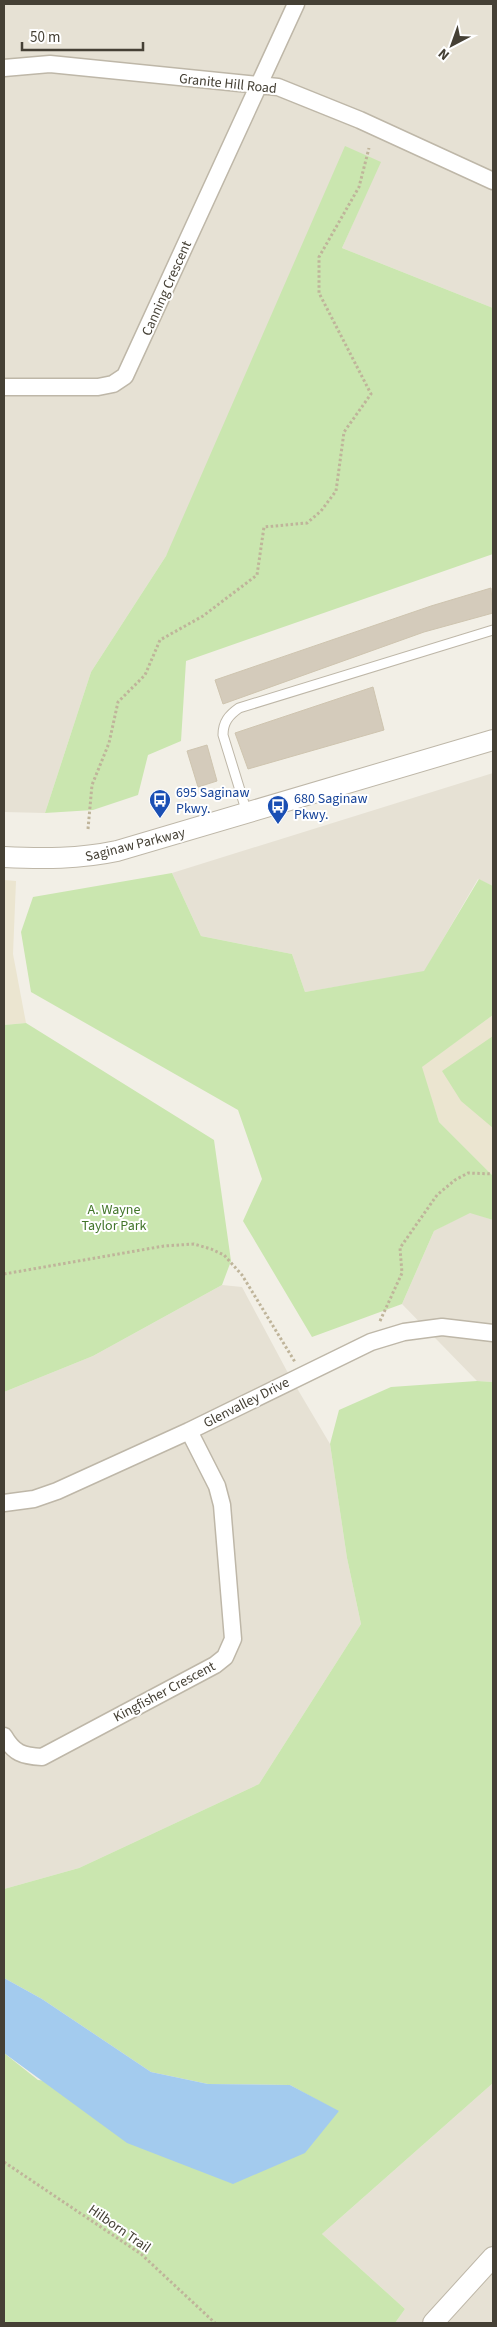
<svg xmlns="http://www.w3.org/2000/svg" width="497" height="2327" viewBox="0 0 497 2327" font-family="'Source Sans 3',sans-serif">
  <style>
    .residential { fill: #e6e1d4 }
    .education { fill: #ebe5d0 }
    .green { fill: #cae6af }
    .water { fill: #a3cbee }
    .building { fill: #d4cbbb; stroke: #cec4af }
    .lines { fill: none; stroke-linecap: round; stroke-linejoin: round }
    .service-casing { stroke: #beb7a8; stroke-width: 11 }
    .minor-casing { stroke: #beb7a8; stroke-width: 19 }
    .tertiary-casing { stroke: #beb7a8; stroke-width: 22 }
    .path { stroke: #bfb49a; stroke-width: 3; stroke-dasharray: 2.5 2.5; stroke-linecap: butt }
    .service { stroke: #fff; stroke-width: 9 }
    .minor { stroke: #fff; stroke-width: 16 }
    .tertiary { stroke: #fff; stroke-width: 20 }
    .labels { text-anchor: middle; stroke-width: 4; stroke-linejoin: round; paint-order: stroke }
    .street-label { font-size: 14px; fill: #454035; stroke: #fff }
    .transit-label { font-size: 14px; fill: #164399; stroke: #fff; text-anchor: start }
    .park-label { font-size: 14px; fill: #42752a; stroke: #fff }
  </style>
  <rect width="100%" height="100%" fill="#f2efe6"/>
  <path class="residential" d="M4,4H493V308L342,248L380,162L166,556L91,672L45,813L4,812Z
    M493,773V886L478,879L424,972L305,992L292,954L201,936L172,873Z
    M470,1212L493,1220V1382L477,1381L402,1304L434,1231Z
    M222,1285L242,1287L288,1373L330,1444L347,1558L361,1624L259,1784L79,1868L4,1889V1392L93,1356Z
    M493,2083V2323H395L405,2309L322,2234Z"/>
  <path class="education" d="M4,880L16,881L13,954L26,1023L4,1025Z
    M493,1015V1176L439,1122L421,1067Z"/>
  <path class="green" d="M345,146L381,162L342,248L493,308V554L186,661L181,741L148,755L138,795L93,810L45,813L91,672L166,556Z
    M172,873L201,936L292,954L305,992L424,971L479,879L493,886V1015L422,1067L439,1122L493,1176V1220L470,1213L434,1231L402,1304L312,1337L243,1221L262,1179L238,1110L31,992L21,932L33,897Z
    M26,1023L214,1140L231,1261L222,1285L93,1356L4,1392V1025Z
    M493,1036V1128L461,1101L442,1071Z
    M477,1381L493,1382V2083L322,2234L405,2309L395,2323H4V2053L38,2080L339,2112L290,2085L208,2084L151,2072L42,1999L4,1978V1889L79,1868L259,1784L361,1624L347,1558L330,1444L339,1410L391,1387Z"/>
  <path class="water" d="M4,1978L42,1999L151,2072L208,2084L290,2085L339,2111L305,2153L233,2184L127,2143L4,2053Z"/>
  <path class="building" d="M491,588L493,613L424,632L223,704L215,680L431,606Z
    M373,687L384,730L248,769L235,733Z
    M207,745L217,781L198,787L187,751Z"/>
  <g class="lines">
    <g class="service-casing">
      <path id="service" d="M247,813L223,735C223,722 229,715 239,708L493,630"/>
    </g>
    <g class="minor-casing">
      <path id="minor" d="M4,68L50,64L278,87L360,120L493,181
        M4,387H98L113,384L125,376L296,4
        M4,1503L34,1499L57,1491L189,1431L371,1342L404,1332L442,1327L493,1333
        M4,1736C14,1753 22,1756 42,1757L215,1665L225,1657L233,1639L222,1505L217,1486L189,1431"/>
    </g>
    <g class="tertiary-casing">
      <path id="tertiary" d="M4,857C43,859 79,859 117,851L493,740
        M433,2323L493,2257"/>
    </g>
    <path class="path" d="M88,829L92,785L109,743L118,702L145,675L160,640L203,616L257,575L264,527L307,523L321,511L336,491L344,432L371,394L319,293V257L359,187L369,148
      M4,1274L164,1246L194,1244L211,1249L224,1255L242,1275L295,1362
      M380,1321L402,1273L400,1248L437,1195L455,1180L468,1173L493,1174
      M4,2162L141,2254L215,2323"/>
    <use href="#service" class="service"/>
    <use href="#minor" class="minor"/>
    <use href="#tertiary" class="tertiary"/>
  </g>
  <defs>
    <g id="bus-pin" transform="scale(1.125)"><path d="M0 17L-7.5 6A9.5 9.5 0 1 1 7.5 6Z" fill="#1a4fb4" stroke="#fff"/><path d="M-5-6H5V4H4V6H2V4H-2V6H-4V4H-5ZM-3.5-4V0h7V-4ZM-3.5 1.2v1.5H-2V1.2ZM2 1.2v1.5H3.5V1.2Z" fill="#fff"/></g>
  </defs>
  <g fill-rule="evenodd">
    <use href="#bus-pin" x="160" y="800"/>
    <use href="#bus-pin" x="278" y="806"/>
  </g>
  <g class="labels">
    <g class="street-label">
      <text transform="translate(228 83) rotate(6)" y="5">Granite Hill Road</text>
      <text transform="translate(166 288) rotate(-66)" y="5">Canning Crescent</text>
      <text transform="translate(135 844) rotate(-14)" y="5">Saginaw Parkway</text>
      <text transform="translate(246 1402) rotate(-27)" y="5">Glenvalley Drive</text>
      <text transform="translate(164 1691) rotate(-28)" y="5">Kingfisher Crescent</text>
      <text transform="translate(120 2228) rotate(35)" y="5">Hilborn Trail</text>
    </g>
    <g class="transit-label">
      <text x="176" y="797">695 Saginaw<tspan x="176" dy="16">Pkwy.</tspan></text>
      <text x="294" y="803">680 Saginaw<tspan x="294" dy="16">Pkwy.</tspan></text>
    </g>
    <g class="park-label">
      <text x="114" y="1214">A. Wayne<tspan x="114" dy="16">Taylor Park</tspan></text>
    </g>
  </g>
  <rect width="497" height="2327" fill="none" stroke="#454035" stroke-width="10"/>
  <g transform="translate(452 45) rotate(221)" stroke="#ffffff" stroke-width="4" paint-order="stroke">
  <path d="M0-4L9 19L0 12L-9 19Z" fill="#454035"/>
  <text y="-8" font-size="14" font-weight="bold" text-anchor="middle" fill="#454035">N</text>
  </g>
  <path d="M22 42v8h121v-8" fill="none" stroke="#454035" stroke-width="2.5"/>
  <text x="30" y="42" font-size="15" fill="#454035" stroke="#ffffff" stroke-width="4" paint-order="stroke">50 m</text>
</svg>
